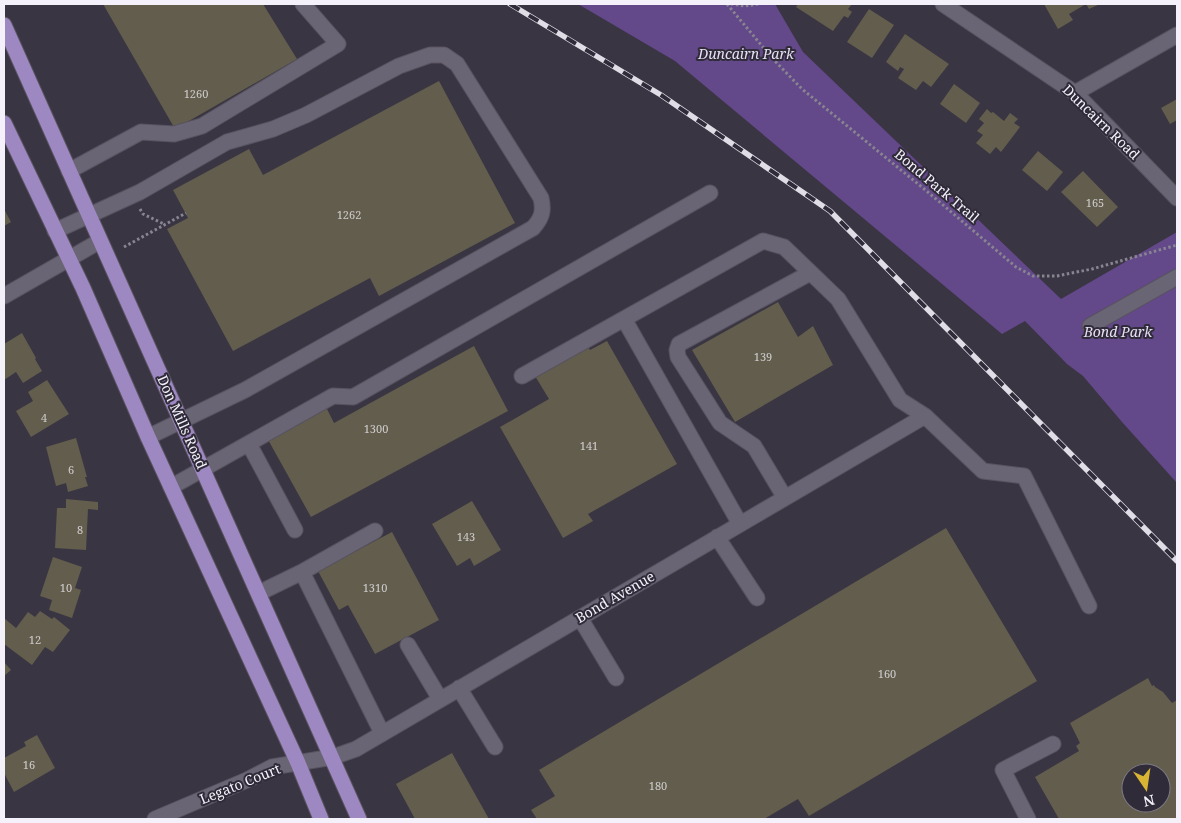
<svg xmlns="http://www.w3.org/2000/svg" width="1181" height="823" viewBox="0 0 1181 823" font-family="'Noto Serif',serif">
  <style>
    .green { fill: #63488a }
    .building { fill: #625d4c; fill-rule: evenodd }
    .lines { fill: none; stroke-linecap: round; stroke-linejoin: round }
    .minor-casing { stroke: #585360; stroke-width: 17 }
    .major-casing { stroke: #585360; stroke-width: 17 }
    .path { stroke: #888490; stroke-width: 3; stroke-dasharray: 2.5 2.5; stroke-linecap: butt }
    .minor { stroke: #6a6575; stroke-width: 15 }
    .major { stroke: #9e88c2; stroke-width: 15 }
    .rail-casing { stroke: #e0dde7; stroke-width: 5.5 }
    .rail { stroke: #302b39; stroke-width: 4; stroke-dasharray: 11; stroke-linecap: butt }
    .labels { text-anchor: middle; stroke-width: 4; stroke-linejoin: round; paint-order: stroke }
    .number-label { font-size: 11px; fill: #d0ccce }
    .park-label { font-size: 14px; font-style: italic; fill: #e7e0f5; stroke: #302b39 }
    .street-label { font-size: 14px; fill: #f4f1fa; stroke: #302b39 }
  </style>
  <rect width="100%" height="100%" fill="#3a3543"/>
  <path class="green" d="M578,4H775L803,52L1061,299L1177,232V483L1122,422L1083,376L1067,364L1025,321L1002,334L675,61Z"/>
  <path class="building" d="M103,4H263L297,59L175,129Z
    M798,4H852L848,9L852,12L848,18L844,16L833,31L796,7Z
    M1044,4H1100L1089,9L1086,4L1069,14L1073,20L1058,29Z
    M869,9L894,25L872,58L847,42Z
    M905,34L949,64L931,87L923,81L916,90L898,78L904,69L900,67L898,71L886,62Z
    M439,81L515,223L379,296L370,278L233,351L167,229L188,218L173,190L249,149L263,175Z
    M954,84L980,103L966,123L940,104Z
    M1177,99V120L1170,124L1161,108Z
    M987,109L991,113L993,112L1004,121L1010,113L1018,119L1014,123L1020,127L1001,152L996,147L990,154L976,143L983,135L977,131L984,123L979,119Z
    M1038,151L1063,172L1047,191L1022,170Z
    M1083,171L1118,207L1097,227L1061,192Z
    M4,209L11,222L4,226Z
    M778,302L798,337L813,326L833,365L735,422L692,350Z
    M22,333L36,358L35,359L42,371L23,383L16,372L4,380V344Z
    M585,341L590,350L607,341L677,464L588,514L593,521L563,538L500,427L549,399L532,371Z
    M474,346L508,411L311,517L266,436L325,405L334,423Z
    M47,380L69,414L31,437L16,411L33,401L28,392Z
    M76,438L87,477H85L88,486L68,492L66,483L56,486L46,447Z
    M66,499L98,502V510L88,509L86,550L55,548L57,508H66Z
    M472,501L501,550L474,566L470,558L457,566L432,524Z
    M946,528L1037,681L809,816L798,799L764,819H537L531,810L555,796L539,770Z
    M392,532L439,620L375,654L348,605L339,610L318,571Z
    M53,557L82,567L75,588L81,590L72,618L49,610L52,600L40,596Z
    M40,611L52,619L54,617L70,630L53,652L45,647L32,665L4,644V618L16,628L28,612L35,617Z
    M4,662L11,670L4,676Z
    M1148,678L1152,686L1154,685L1155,687L1163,692L1172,703L1177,700V819H1059L1035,777L1079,751L1076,746L1080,743L1070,723ZM1131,773H1161V803H1131Z
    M37,735L55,768L14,792L4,773V758L26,746L24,742Z
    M452,753L489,819H415L396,784Z"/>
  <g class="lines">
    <g class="minor-casing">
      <path id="minor" d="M943,4L1075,93L1177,198
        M1075,93L1177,35
        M69,171L141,132L174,134L202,126L338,44L303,4
        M55,231L140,192L227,142L273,129L306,115L399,66L430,55H444L457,64L541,198C544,211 542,218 533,228L245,390L148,437
        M4,296L100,241
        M624,319L740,524
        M1090,326L1177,277
        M522,376L763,241L784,247L838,299L900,400L925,416L983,471L1024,476L1089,606
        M249,444L295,530
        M171,487L333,396L353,397L710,193
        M785,498L754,446L720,423L678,357L677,350L679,344L810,273
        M717,537L757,598
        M302,572L375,531
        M259,593L302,572L382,733
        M580,618L616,678
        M408,645L440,699
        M459,688L495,747
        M155,819L247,780L272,767L333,757L356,749L925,416
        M1028,819L1003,770L1053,744"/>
    </g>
    <g class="major-casing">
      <path id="major" d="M4,25L359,819
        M4,123L83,288L148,437L298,763L321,819"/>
    </g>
    <path class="path" d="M727,4L772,58L802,89L923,188L1016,267L1033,276H1057L1092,269L1177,245
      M731,4L745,6L759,4
      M140,209L143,214L164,224
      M124,247L186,213"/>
    <use href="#minor" class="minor"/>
    <use href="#major" class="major"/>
    <g class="rail-casing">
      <path id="rail" d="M510,4L661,95L830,211L1177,561"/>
    </g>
    <use href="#rail" class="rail"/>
  </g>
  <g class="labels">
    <g class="number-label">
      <text x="196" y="98">1260</text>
      <text x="1095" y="207">165</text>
      <text x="349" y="219">1262</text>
      <text x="763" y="361">139</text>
      <text x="44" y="422">4</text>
      <text x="376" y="433">1300</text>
      <text x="589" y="450">141</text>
      <text x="71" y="474">6</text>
      <text x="80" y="534">8</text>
      <text x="466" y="541">143</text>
      <text x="66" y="592">10</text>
      <text x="375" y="592">1310</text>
      <text x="35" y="644">12</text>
      <text x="887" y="678">160</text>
      <text x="29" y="769">16</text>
      <text x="658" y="790">180</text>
    </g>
    <g class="park-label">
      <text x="746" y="59">Duncairn Park</text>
      <text x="1118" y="337">Bond Park</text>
    </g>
    <g class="street-label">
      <text transform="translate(1101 122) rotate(44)" y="5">Duncairn Road</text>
      <text transform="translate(937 186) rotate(40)" y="5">Bond Park Trail</text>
      <text transform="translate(182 422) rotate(66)" y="5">Don Mills Road</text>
      <text transform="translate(615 597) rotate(-30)" y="5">Bond Avenue</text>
      <text transform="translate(240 784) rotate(-22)" y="5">Legato Court</text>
    </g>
  </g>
  <rect width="1181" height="823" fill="none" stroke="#f4f1fa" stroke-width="10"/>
  <g transform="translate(1146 788) rotate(167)"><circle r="24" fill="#302b39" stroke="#7e7a86"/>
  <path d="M0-4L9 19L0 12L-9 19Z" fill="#d8b434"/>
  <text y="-8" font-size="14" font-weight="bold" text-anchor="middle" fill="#f4f1fa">N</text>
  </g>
</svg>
